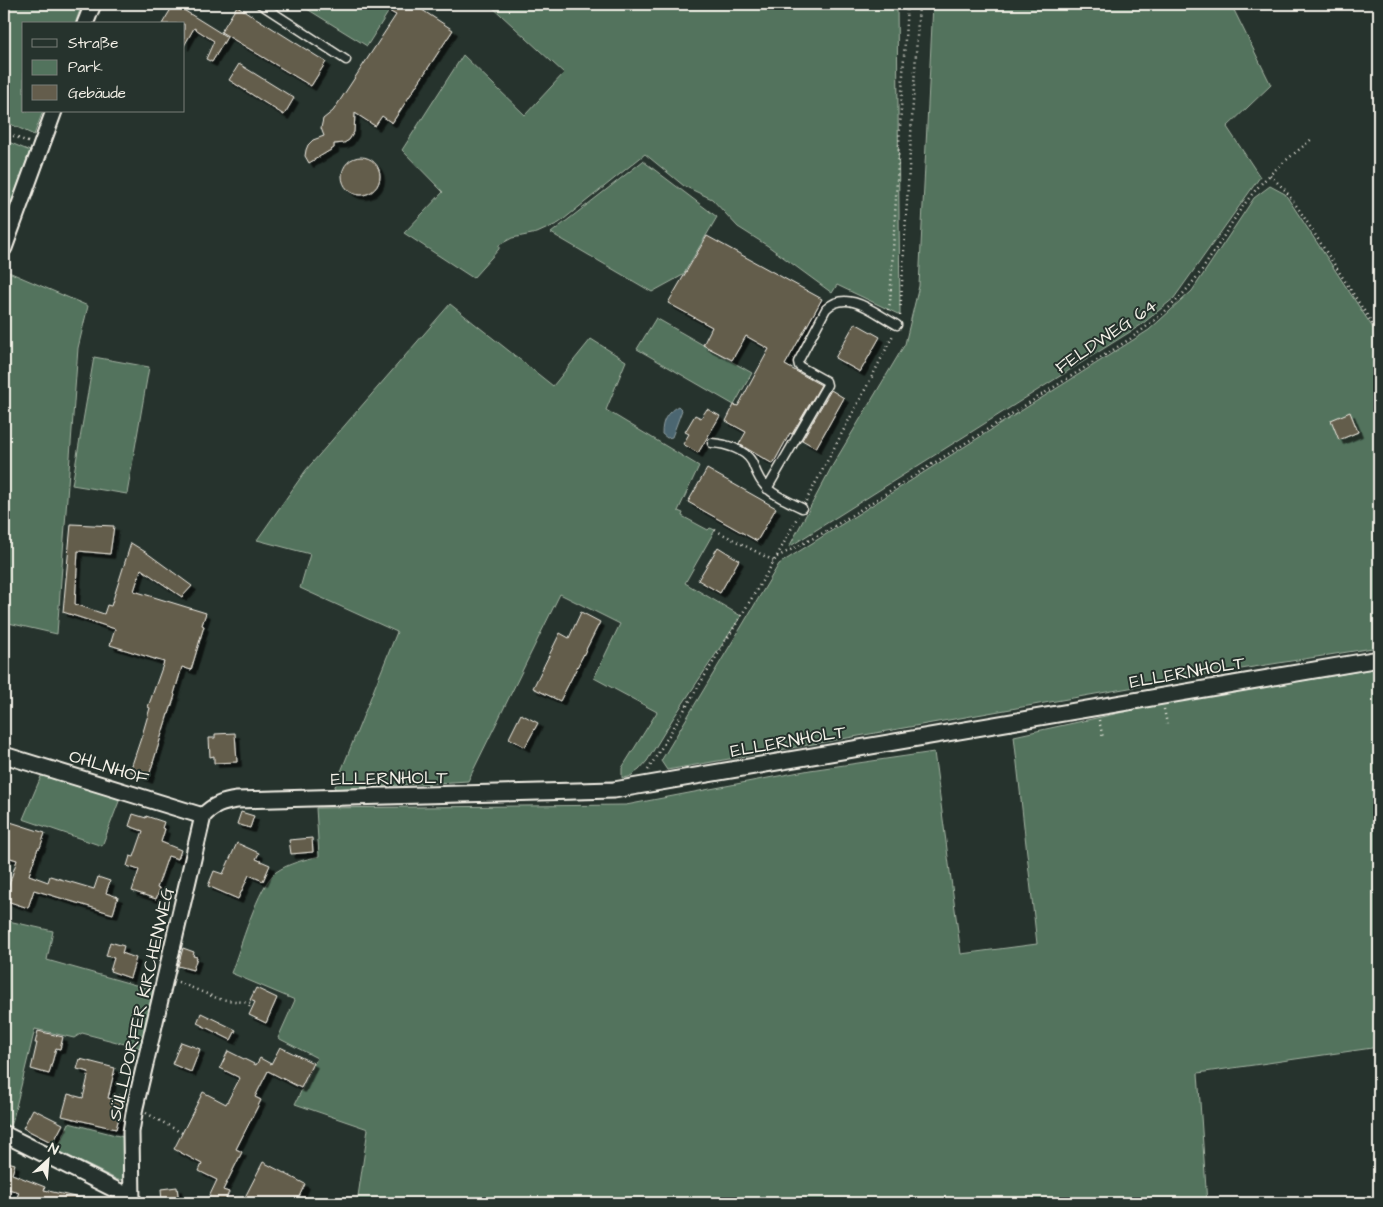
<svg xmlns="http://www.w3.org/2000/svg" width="1383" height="1207" viewBox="0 0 1383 1207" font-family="'Architects Daughter',sans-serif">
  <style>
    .green { fill: #52735d; stroke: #a3b2a2 }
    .water { fill: #4b6671; stroke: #8f9ea1 }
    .building { fill: #645d4c; stroke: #f4f1e8; filter: url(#shadow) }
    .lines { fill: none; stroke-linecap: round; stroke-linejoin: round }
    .lane-casing { stroke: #f4f1e8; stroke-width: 11 }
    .street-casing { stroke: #f4f1e8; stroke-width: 19 }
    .path { stroke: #f4f1e8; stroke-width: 2.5; stroke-dasharray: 1 4; stroke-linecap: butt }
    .lane { stroke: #26332d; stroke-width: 8 }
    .street { stroke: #26332d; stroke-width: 15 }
    .labels { text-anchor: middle; stroke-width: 4; stroke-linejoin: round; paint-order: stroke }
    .street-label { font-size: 18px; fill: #f4f1e8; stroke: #26332d }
  </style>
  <defs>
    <filter id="shadow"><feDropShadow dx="4.5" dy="4.5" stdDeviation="0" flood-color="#0009"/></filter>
  </defs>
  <rect width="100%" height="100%" fill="#26332d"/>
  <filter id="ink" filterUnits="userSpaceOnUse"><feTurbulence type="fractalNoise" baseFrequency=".02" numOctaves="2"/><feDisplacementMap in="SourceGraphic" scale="10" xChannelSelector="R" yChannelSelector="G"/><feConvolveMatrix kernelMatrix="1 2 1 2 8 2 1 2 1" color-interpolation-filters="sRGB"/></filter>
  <g filter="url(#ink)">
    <path class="green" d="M4,4H82L75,24H24V111H43L34,135L4,121Z
      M299,4H376L389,11L367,46Z
      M489,4H897L900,315L837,285L832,293L768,246L738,227L712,199L684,186L645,154L559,223L537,233L512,238L499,245V249L473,278L404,233L443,192L402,150L463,55L525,115L564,73Z
      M933,4H1231L1271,85L1227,127L1260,177L1174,298L1141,325L789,547L831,468L905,344L919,286Z
      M4,140L30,151L4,222Z
      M643,161L717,217L683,275L652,292L551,233Z
      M1270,186L1285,194L1379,337V647L1191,677L667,770L661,761L779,564L1149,330L1192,291L1254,198Z
      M4,270L88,306L78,348L57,634L4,622Z
      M450,304L553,386L591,339L626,361L606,410L699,466L678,511L683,513L682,516L708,530L710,528L715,530L685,583L741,616L672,720L647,761L639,770L629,777L622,778V768L657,712L594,678L620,624L560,594L468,781L334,789L397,632L300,588L310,554L257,540L306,470Z
      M656,318L752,373L734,405L637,349Z
      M94,357L149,367L127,494L72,485Z
      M1379,668V1047L1198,1073L1207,1203H357L368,1129L295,1104L317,1058L278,1038L295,1000L231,973C240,950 258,885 276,872C289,863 304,860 319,856L316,808L626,805L810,770L934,752L961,954L1037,944L1014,736L1156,705Z
      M43,772L121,796L102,846L23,819Z
      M4,920L53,931L47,960L153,990L140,1048L82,1033L74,1038L35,1029L11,1127L4,1123Z
      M69,1123L123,1137L125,1174L122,1180H118L57,1150Z"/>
    <path class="water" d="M678,406L682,410L672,437L667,438L662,434C662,421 666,413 678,406Z"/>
    <path class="building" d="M174,4L227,37L212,62L206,59L214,41L194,28L184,46V24H162Z
      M376,4H413L453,30L392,123L382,116L375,126L355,113L354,132L349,140L344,143L334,144V148L309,163L305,156L306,150L308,145L313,140L324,136L321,128L323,119L333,111L396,15Z
      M237,6L326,62L311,86L221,32Z
      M239,64L294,98L284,115L229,80Z
      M342 176a19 19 0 1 1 38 0a19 19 0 1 1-38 0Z
      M707,236L822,299L785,365L821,385L792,434L790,433L773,464L739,444L746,432L726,421L734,405L738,406L769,349L746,336L732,360L703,345L712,327L668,303Z
      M855,323L880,337L860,372L835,358Z
      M831,390L844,398L816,448L802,440Z
      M707,409L720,416L698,453L683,444L689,434L685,432L695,415L701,418Z
      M1350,412L1358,432L1339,440L1331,420Z
      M707,469L776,508L757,541L688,502Z
      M71,524L114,526L110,554L78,551L75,604L104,614L107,605L111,606L131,543L147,553L192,586L182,597L141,569L134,591L206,613L202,625L204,626L191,670L182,667L174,694L175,695L169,714H168L148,779L130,771L143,732L150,708L148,707L164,662L110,645L115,629L63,612Z
      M718,547L739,560L720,593L698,580Z
      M581,612L600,622L560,701L533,688L560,633L569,638Z
      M521,714L538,723L525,747L509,738Z
      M235,733L237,762L214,763V756L210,757L209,738H215V734Z
      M241,812L254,816L250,828L237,824Z
      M133,814L146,818V816L164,822L162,828L165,829L161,842L181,850L178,859L168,856L157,888L160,889L156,899L132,891L139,870L127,866L130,856L134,857L143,831L129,826Z
      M4,820L45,833L40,848H38L29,875L48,882L50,876L94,889L98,877L110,881L106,893L118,897L113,914L34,890L28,908L4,900L17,860L4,856Z
      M312,838L313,852L291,854L289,840Z
      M237,843L259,853L256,859L270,865L263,881L249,875L238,899L208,886L214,871L223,874Z
      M110,942L124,946L122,953L136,958L130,978L110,971L114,958L106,956Z
      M183,948L194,952L193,956L197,957L193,970L178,966Z
      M256,988L277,998L266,1023L249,1015L255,1002L250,1000Z
      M201,1013L236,1030L231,1040L197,1023Z
      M38,1031L63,1037L60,1049L56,1048L49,1074L31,1069L37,1043H35Z
      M181,1042L200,1049L191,1072L172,1064Z
      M280,1047L313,1063L301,1088L268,1071L255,1097L261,1100L236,1149L242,1152L223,1190L229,1192L224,1203H216L208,1199L217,1180L199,1171L202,1164L174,1149L203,1092L226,1104L240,1078L220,1068L228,1051L256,1065L260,1058L271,1064Z
      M80,1059L115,1068L108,1098L123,1102L116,1129L62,1116L68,1094L83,1098L89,1072L77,1069Z
      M33,1109L63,1124L53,1143L23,1128Z
      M4,1161L15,1164L12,1174L45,1187L44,1190L84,1199L83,1203H15L19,1192L8,1189L7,1194H4Z
      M263,1162L305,1184L296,1203H253L244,1199Z
      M177,1187L179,1203H162L161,1189Z"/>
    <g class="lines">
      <g class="lane-casing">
        <path id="lane" d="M260,4L346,60
          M712,443C725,444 745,449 752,462C756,471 758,479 765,486C774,496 790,502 802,508
          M767,489L827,385L826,381L799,366L798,362L826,309C848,288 876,314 897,325"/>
      </g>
      <g class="street-casing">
        <path id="street" d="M85,24L93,4
          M4,248L54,111
          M4,755L203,816
          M203,816C213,805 223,802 237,800L614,790L1379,659
          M4,1134L132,1198
          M132,1203L131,1132L135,1107L203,816"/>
      </g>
      <path class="path" d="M4,132L28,142
        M1270,175L1285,190L1298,208L1379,334
        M888,310L890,303L907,4
        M900,316L919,4
        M806,501L876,369L894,333
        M715,530L774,561
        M777,557L825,532L1130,339C1153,322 1175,305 1192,283C1215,255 1231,219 1254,192C1271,171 1293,155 1313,138
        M1164,709L1167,724
        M1099,720L1103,738
        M648,770L776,558L798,516
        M178,982L219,999L251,1003L249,1007L252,1009
        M109,1093L125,1097
        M146,1113L182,1133"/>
      <use href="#lane" class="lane"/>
      <use href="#street" class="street"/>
    </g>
  </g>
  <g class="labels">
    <g class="street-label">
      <text transform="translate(1106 336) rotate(-34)" y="6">FELDWEG 64</text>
      <text transform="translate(1187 672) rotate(-10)" y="6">ELLERNHOLT</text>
      <text transform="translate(788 741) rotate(-10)" y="6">ELLERNHOLT</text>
      <text transform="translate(109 767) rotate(17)" y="6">OHLNHOF</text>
      <text transform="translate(389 778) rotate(-1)" y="6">ELLERNHOLT</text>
      <text transform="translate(141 1004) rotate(-77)" y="6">SÜLLDORFER KIRCHENWEG</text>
    </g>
  </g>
  <rect width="1383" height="1207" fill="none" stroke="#26332d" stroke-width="20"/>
  <rect x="10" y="10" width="1363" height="1187" fill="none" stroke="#f4f1e8" stroke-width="2" filter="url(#ink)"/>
  <rect x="22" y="22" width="162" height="90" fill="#26332d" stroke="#787f78"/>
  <rect x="32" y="39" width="25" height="8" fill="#26332d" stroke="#787f78"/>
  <text x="68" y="48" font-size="15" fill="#f4f1e8">Straße</text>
  <rect x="32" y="60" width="25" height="15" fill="#52735d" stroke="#787f78"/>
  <text x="68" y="72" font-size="15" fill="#f4f1e8">Park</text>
  <rect x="32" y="85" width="25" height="15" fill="#645d4c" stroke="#787f78"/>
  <text x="68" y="98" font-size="15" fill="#f4f1e8">Gebäude</text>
  <g transform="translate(48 1160) rotate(26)" stroke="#26332d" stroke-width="4" paint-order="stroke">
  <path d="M0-4L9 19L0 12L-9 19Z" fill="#f4f1e8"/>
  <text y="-8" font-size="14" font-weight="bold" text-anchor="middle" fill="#f4f1e8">N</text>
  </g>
</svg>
